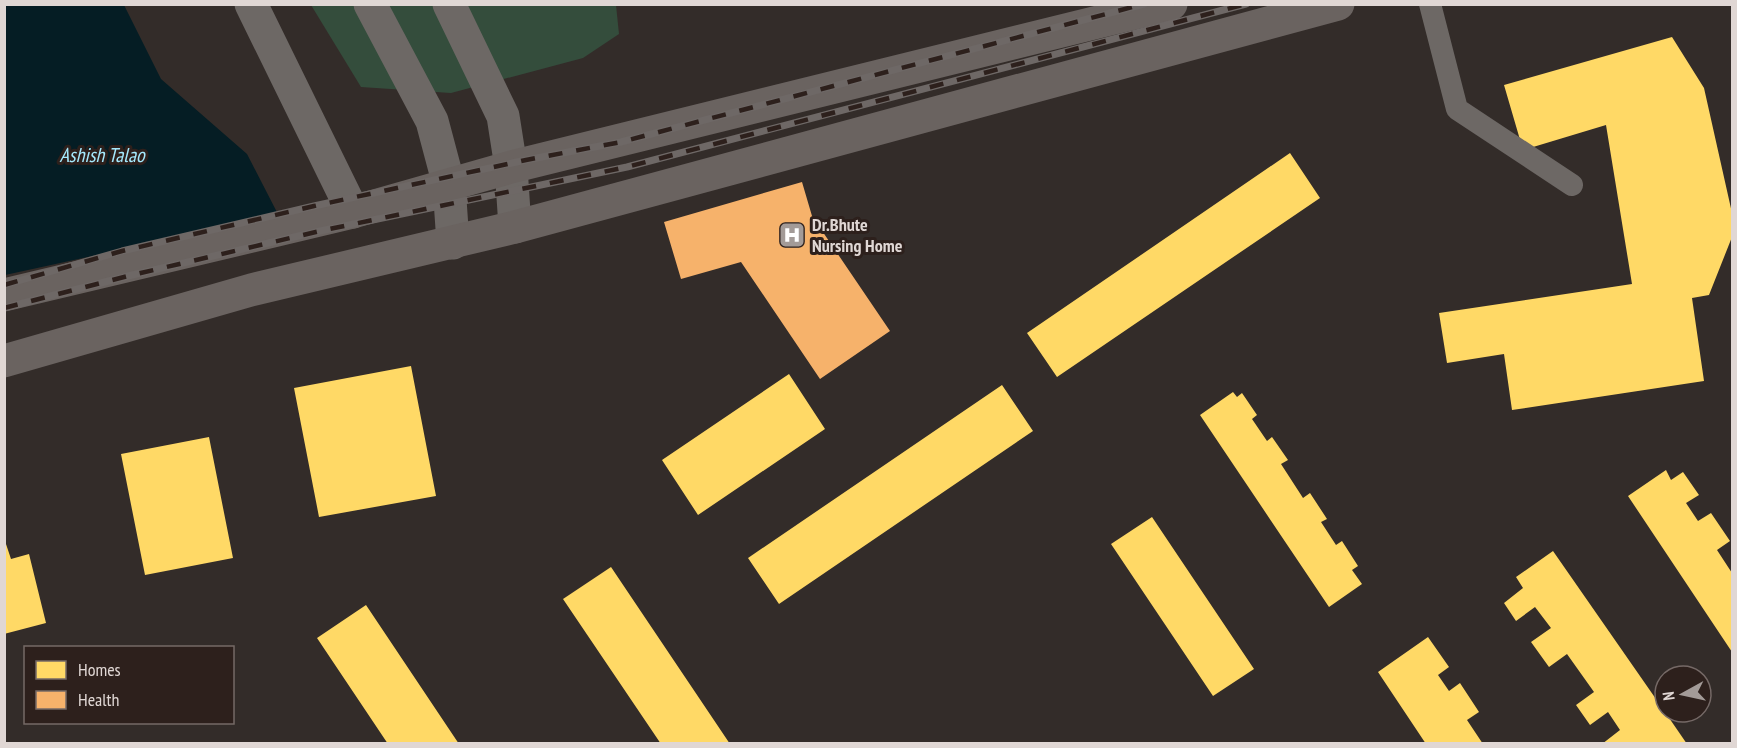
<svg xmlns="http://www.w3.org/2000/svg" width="1737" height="748" viewBox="0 0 1737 748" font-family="'PT Sans Narrow',sans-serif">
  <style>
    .green { fill: #344d3c }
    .water { fill: #051d24 }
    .homes { fill: #ffd966 }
    .health { fill: #f6b26b }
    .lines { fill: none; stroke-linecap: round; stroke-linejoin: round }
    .service { stroke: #6d6865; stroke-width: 22 }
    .minor { stroke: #6d6865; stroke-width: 33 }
    .secondary { stroke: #6a6360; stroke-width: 33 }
    .rail-casing { stroke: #6e6866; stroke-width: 7 }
    .rail { stroke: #2d201c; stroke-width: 4.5; stroke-dasharray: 14; stroke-linecap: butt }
    .labels { text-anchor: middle; stroke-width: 6; stroke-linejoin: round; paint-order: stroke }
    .poi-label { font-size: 18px; font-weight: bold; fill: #e0d7d4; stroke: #2d201c; text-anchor: start }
    .water-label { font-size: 20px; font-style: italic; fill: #a5eafe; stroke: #2d201c }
  </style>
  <rect width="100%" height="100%" fill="#332c29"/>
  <path class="green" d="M311,5H616L619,34L583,58L451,93L361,87Z"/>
  <path class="water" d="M4,5H124L161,79L247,154L282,222L129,248L5,275Z"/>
  <path class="homes" d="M1672,37L1704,88L1732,213V237L1709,295L1692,298L1704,381L1512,410L1504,354L1447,363L1439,313L1632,284L1606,125L1523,150L1504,85Z
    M1290,153L1320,198L1057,377L1027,333Z
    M411,366L436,496L319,517L294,388Z
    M789,374L825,429L698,515L662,460Z
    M1002,385L1033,431L779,604L748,558Z
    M1233,392L1237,397L1242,393L1257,415L1252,419L1267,441L1272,437L1288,460L1281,464L1303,498L1310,493L1327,519L1321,522L1336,545L1342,541L1358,566L1352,570L1362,584L1329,607L1200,415Z
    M209,437L233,558L145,575L121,454Z
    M1666,470L1671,480L1683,472L1699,495L1686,503L1698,521L1711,513L1730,541L1717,550L1732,573V652L1628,496Z
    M1152,517L1254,669L1213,696L1111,544Z
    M4,538L11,559L29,554L46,623L4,634Z
    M1553,551L1665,712L1687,744H1602L1620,730L1608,712L1590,725L1576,705L1594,692L1567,654L1549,667L1531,642L1551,628L1535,607L1516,621L1504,603L1523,588L1516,577Z
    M611,567L730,744H661L563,599Z
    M366,605L459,744H388L317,638Z
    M1428,637L1449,667L1438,675L1449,691L1460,683L1479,712L1467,720L1483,744H1426L1378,672Z"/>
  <path class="health" d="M802,182L812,216L890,331L820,379L741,262L681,279L664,222Z"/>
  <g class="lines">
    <path class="service" d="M1430,4L1457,109L1572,185"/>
    <path class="minor" d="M251,4L353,212
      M370,4L432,121L449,185L453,243
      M449,4L503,116L511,167L515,227"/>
    <path class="secondary" d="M4,295L353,212L511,167L1171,4
      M4,361L251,290L515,227L1338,4"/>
    <g class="rail-casing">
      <path id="rail" d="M4,285L122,251L314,206L526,160L621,142L1144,4
        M4,308L128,276L320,231L627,167L1246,4"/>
    </g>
    <use href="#rail" class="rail"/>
  </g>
  <defs>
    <g id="hospital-square" transform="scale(1.35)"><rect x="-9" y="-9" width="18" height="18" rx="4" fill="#a39b98" stroke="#2d201c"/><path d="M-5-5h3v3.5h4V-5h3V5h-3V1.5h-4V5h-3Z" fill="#fff"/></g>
  </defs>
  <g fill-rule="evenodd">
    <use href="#hospital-square" x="792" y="235"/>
  </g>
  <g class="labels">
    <g class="poi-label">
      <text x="812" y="231">Dr.Bhute<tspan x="812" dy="21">Nursing Home</tspan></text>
    </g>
    <g class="water-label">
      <text x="102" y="162">Ashish Talao</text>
    </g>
  </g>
  <rect width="1737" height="748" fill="none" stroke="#e0d7d4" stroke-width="12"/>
  <rect x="24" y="646" width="210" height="78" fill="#2d201c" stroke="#756966" stroke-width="1.5"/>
  <rect x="36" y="661" width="30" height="18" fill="#ffd966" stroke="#756966" stroke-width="1.5"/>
  <text x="78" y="676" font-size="18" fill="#e0d7d4">Homes</text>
  <rect x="36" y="691" width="30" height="18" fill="#f6b26b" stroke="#756966" stroke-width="1.5"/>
  <text x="78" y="706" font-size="18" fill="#e0d7d4">Health</text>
  <g transform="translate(1683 694) rotate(262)"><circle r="28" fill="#2d201c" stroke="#756966" stroke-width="1.5"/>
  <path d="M0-4.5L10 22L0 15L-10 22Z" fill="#a39b98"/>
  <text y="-9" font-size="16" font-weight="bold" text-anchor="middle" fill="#e0d7d4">N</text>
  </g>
</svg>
